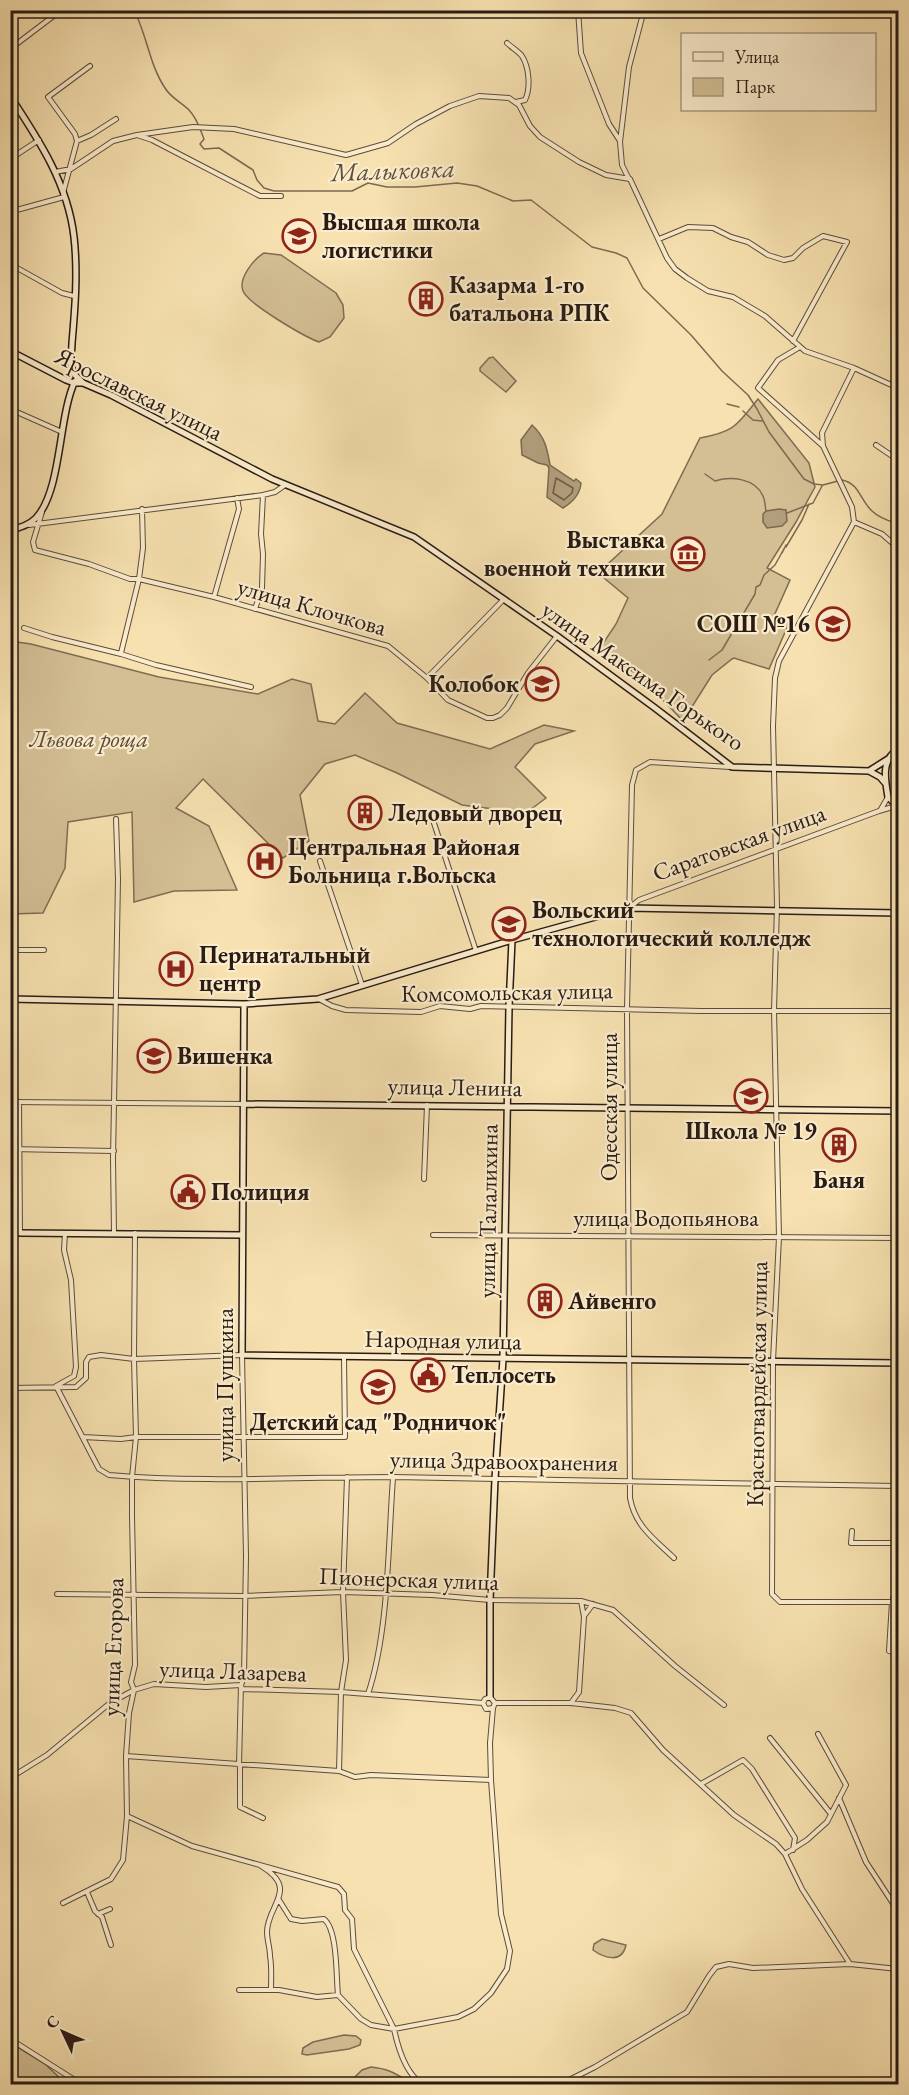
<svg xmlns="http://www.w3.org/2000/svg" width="909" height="2095" viewBox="0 0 909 2095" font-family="'EB Garamond',serif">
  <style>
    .green { fill: #d4bf95; stroke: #7e6d54; stroke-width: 1.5 }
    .water { fill: #b19e7b; stroke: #7b6a52; stroke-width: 1.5 }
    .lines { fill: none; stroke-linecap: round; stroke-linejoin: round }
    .shore { stroke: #6d5c48; stroke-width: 1.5 }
    .stream { stroke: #7b6a52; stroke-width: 1.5 }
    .street-casing { stroke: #5c4c3b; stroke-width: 6 }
    .secondary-casing { stroke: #291b14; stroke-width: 8 }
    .street { stroke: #faeccc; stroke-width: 4 }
    .secondary { stroke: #faeccc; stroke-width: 5 }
    .labels { text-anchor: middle; stroke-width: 4.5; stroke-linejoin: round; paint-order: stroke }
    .poi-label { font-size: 24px; font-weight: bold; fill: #291b14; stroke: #faeccc; text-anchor: start }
    .street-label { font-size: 24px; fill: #291b14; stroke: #faeccc }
    .park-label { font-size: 24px; font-style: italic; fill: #5c4c3b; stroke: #faeccc }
    .water-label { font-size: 26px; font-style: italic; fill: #5f4f3d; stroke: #faeccc }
  </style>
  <rect width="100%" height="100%" fill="#f7e1b0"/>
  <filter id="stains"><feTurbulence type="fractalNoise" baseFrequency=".00333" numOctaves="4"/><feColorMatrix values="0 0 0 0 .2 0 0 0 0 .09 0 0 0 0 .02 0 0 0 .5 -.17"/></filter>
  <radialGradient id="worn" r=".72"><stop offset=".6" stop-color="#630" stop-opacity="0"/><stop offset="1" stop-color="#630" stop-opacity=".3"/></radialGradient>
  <path class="green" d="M264,253L281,255L336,293L343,305L344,318L330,337L319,342C305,337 248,304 243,291C238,278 254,259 264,253Z
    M493,357L516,381L506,392L480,371V368L489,358Z
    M758,399L809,463L815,487L796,522L767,568L790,580L774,616L789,623L769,669L734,658L732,659L712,675L683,721L643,679L600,648L616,624L628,598L598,573L662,514L700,438C735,432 737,425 758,399Z
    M10,641L31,644L159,677L258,694L292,679L311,684L318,721L335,724L365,693L397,723L490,749L544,725L574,731L535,744L515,767L546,798L526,813L462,805L397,773L355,755L325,764L300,795L309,841L283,858L203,779L176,808L209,826L237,890L174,891L134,902L132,812L68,822L65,868L43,913L11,914Z
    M602,1939L626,1945C622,1964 604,1958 593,1950L594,1944Z
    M344,2035L356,2036L361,2040L360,2045L349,2049L307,2055L302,2054L303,2048L313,2042Z
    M11,2043L45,2064L64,2082L61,2084H11Z
    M371,2067C391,2069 397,2075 413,2084H348L362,2070Z"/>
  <path class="water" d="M532,425C545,437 547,448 550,465L574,481L576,479L581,483C580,495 573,502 563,508L547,497L549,468L547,465L538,463L522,455L521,440Z
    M779,509L786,510L787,521L782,526L767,528L763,522V514L766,511Z"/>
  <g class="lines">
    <path class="shore" d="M556,478L573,488L572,493L564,500L553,493Z"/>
    <path class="stream" d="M134,10C147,35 149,64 165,88C171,98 181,102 189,110C197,118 200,129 204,139L200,144L204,149L219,148L253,170L257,180L264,188L274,191H352L368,183L387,187H415L457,183L477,186L513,201L531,200L592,247L616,253L627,258L643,288L691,335L722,371L748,395L757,409L769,432L804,479L814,484L823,485L838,481
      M727,404L739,407
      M743,411L753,420L762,421
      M705,474L715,481C731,476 755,478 763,496C765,500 765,506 766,511
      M842,480C859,483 860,500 872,511C879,518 889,521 898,524
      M787,513L813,503L822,486
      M786,547L802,520L809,504
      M709,660L722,650L755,594L756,587L760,585L764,575L775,565L786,545L782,553"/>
    <g class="street-casing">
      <path id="street" d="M578,10L581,53L609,124L620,141
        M507,43C511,47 519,52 522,56C529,67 531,88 525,100L516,102
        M10,49L60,11
        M137,135L152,140L260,196H281
        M77,141L91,135L116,119
        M10,159L39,140
        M55,172L71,169L113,141L137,135L193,127L234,129L346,155L388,143L416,124L450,106L479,96L509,98L519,105L530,126L540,137L579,162L606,175L630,179L667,258L675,269L687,278L708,291L733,297L765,316L805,351L854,368L898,388
        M629,179L622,165L620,142L629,67L644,10
        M63,193L77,141L75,134L48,97L90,66
        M10,216L13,211L64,197
        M659,239L688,227L713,228L731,237L748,242L768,255L784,260L793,258L803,248L823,236L847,242L793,341
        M10,264L62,293L74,296
        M800,347L778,360L758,388L823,446
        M854,368L822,433L823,446L852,507L854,522L779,661L775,678L773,726L777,906L774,1010L779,1237L773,1361L772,1594L780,1602H898
        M892,385L898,373
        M10,409L62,432
        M876,445L898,460
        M42,512L33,542L35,550L89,564L130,579H139L214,597L388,646L427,678L448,700L487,718H493L500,715L507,708L528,673L557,636
        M854,522L882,534L898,548
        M29,525L263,495L275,492L285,485
        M214,597L239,509L237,498
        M255,609L262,588L263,554L261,534L263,495
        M24,628L52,637L121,654L156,665L251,687
        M121,653L139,579L143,548L142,509
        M427,678L504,599
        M881,809L888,797
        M431,814L476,951
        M320,861L362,985
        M629,908L639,900L879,811L896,806L898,823
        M10,950H44
        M319,999L332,1006L346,1010L421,1012L440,1006L470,1009L481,1006L701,1011H898
        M10,1102L244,1104
        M10,1149L114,1151
        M424,1179L427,1105
        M10,1233H20L19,1102
        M65,1233L64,1250L71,1280L76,1367L74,1376L56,1386L99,1469L109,1475C204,1483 299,1477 394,1477C563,1479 730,1484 898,1486
        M114,1233L113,1159L118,879L116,819
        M433,1235L898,1238
        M898,1314L895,1592L892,1602L889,1651L898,1654
        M10,1388L76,1387L86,1378V1362L89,1357L101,1355L134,1359L242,1355L246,1556L244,1677L241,1685L239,1765
        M82,1436L83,1437L121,1439L136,1437H345L344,1357
        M852,1531L851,1543H895
        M674,1558C654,1539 635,1526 630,1498L627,1008L632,785L636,770L650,762L730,767
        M57,1594L244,1596L343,1592L432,1595L490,1600L581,1601L613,1610L675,1666L724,1705
        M584,1616L593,1604
        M368,1694C389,1631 388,1544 393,1478
        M490,1697L495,1703L493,1708L486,1709L483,1703L485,1699Z
        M495,1703H571L615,1708L631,1713L663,1750L734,1815L776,1844L785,1854L802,1889L850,1964
        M571,1703L579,1692L584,1617L581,1601
        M770,1738L831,1814
        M126,1756L339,1771L355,1777L371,1775L491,1780
        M240,1765V1807L263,1818
        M339,1771L341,1692L346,1660L343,1592L347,1477
        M10,1778L47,1755L110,1703L134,1690L154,1684L206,1687L241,1685L242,1689L341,1692L483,1703
        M701,1784L743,1760L752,1769L795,1838L793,1850
        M839,1798L866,1862L898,1911
        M127,1816L192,1846L338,1887L344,1894L345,1910L352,1919L354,1949L394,2029C398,2048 405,2073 422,2084
        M785,1854L807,1840L827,1822L846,1785L818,1734
        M261,1866C300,1889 267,1905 267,1932C267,1940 270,1948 270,1956C272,1967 271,1978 271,1990
        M87,1892L95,1911L102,1917L111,1945
        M279,1900L291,1919L302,1921L324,1919C338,1930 336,1978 338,1995
        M63,1903L111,1879L123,1860L127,1816L126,1756L129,1713L134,1690L131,1682L135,1665L132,1516V1477L136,1437L134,1359L135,1233
        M98,1914L110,1909
        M239,1990H279L317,1997L338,1995L361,2019L371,2025L394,2029L458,2017L474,2009L491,1993L507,1969L510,1951L501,1914L491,1780L490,1743L493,1708
        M10,2039L81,2084
        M561,2084L595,2067L687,2012L709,1976L716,1967L729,1964L753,1968L850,1964L898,1969"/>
    </g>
    <g class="secondary-casing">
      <path id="secondary" d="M10,96C39,140 68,184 74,237C78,272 75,309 72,343C72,351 70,358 71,366L74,374L83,383
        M10,351L66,380L74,383H83L111,395L272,479L414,537L557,636L655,708L732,767L869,771L880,777L886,784
        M10,530C20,528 29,525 36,518C62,490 58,417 75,381
        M898,749C881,760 885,779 888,797L898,807
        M869,771L888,759
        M10,999L244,1004L318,999L512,940L628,908L898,913
        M244,1004L242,1355L898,1363
        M244,1104L898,1111
        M20,1233L242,1235
        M490,1697V1600L495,1479L503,1359L509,1007L512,940"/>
    </g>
    <use href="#street" class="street"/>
    <use href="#secondary" class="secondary"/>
  </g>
  <defs>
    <g id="school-ring" transform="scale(1.725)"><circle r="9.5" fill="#faeccc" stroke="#8f2418" stroke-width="1.5"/><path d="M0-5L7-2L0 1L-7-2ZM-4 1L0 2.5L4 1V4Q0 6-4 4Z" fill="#8f2418"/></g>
    <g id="building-ring" transform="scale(1.725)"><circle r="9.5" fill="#faeccc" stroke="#8f2418" stroke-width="1.5"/><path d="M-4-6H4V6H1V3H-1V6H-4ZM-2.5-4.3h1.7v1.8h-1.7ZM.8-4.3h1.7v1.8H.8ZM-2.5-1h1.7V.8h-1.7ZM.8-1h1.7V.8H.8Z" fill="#8f2418"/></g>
    <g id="museum-ring" transform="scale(1.725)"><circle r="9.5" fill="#faeccc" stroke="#8f2418" stroke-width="1.5"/><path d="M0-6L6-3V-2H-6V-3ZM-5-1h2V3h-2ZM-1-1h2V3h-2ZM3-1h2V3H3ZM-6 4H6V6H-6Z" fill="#8f2418"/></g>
    <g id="hospital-ring" transform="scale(1.725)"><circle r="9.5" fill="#faeccc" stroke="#8f2418" stroke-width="1.5"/><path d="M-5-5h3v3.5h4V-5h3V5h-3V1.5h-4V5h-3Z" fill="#8f2418"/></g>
    <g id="university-ring" transform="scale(1.725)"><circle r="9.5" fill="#faeccc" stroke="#8f2418" stroke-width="1.5"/><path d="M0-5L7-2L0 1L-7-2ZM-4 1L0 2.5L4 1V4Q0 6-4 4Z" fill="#8f2418"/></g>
    <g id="civic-ring" transform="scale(1.725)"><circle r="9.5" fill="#faeccc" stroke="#8f2418" stroke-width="1.5"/><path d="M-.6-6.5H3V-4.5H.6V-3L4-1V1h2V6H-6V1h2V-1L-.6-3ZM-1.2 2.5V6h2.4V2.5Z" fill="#8f2418"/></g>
  </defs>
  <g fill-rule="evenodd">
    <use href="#school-ring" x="299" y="236"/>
    <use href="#building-ring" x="426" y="299"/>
    <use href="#museum-ring" x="688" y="554"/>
    <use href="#school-ring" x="833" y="624"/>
    <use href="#school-ring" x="542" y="684"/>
    <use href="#building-ring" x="365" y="813"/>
    <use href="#hospital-ring" x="265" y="861"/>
    <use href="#university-ring" x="509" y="924"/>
    <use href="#hospital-ring" x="176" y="969"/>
    <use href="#school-ring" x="154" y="1056"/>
    <use href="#school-ring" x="751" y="1096"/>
    <use href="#building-ring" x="839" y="1145"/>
    <use href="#civic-ring" x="188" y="1192"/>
    <use href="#building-ring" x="545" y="1301"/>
    <use href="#civic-ring" x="428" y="1375"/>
    <use href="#school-ring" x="378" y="1387"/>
  </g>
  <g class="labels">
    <g class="poi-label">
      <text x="322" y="230">Высшая школа<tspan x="322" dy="28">логистики</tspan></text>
      <text x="449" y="293">Казарма 1-го<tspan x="449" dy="28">батальона РПК</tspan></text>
      <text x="665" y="548" text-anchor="end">Выставка<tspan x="665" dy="28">военной техники</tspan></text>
      <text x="810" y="632" text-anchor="end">СОШ №16</text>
      <text x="519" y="692" text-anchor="end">Колобок</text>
      <text x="388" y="821">Ледовый дворец</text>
      <text x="288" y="855">Центральная Районая<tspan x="288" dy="28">Больница г.Вольска</tspan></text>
      <text x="532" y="918">Вольский<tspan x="532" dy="28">технологический колледж</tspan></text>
      <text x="199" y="963">Перинатальный<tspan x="199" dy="28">центр</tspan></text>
      <text x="177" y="1064">Вишенка</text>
      <text x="751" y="1139" text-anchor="middle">Школа № 19</text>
      <text x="839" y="1188" text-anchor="middle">Баня</text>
      <text x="211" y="1200">Полиция</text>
      <text x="568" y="1309">Айвенго</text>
      <text x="451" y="1383">Теплосеть</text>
      <text x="378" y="1430" text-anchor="middle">Детский сад "Родничок"</text>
    </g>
    <g class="street-label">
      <text transform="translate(139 394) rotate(26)" y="8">Ярославская улица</text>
      <text transform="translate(312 607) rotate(16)" y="8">улица Клочкова</text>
      <text transform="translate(643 676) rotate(35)" y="8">улица Максима Горького</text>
      <text transform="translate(739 843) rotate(-20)" y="8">Саратовская улица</text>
      <text transform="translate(507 992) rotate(-1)" y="8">Комсомольская улица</text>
      <text transform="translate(455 1087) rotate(1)" y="8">улица Ленина</text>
      <text transform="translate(609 1107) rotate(-90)" y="8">Одесская улица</text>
      <text transform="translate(488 1211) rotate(-89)" y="8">улица Талалихина</text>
      <text x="666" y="1226">улица Водопьянова</text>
      <text transform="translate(443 1340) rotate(1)" y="8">Народная улица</text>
      <text transform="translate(757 1384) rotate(-89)" y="8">Красногвардейская улица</text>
      <text transform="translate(225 1385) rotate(-90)" y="8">улица Пушкина</text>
      <text transform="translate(504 1461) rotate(1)" y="8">улица Здравоохранения</text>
      <text transform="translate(409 1579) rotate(2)" y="8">Пионерская улица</text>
      <text transform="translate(113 1647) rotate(-88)" y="8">улица Егорова</text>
      <text transform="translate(233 1671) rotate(2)" y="8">улица Лазарева</text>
    </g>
    <g class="park-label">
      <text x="89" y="747">Львова роща</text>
    </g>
    <g class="water-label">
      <text transform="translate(393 170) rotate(-2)" y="9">Малыковка</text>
    </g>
  </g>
  <rect width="909" height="2095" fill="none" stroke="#f7e1b0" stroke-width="36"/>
  <rect x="12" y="12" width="885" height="2071" fill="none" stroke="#291b14" stroke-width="3"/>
  <rect x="18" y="18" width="873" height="2059" fill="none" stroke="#291b14" stroke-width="1.5"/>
  <rect x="681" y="33" width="195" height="78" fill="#faeccc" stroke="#a69882" stroke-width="1.5"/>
  <rect x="693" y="52" width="30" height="9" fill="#faeccc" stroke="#a69882" stroke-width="1.5"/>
  <text x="735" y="63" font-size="18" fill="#291b14">Улица</text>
  <rect x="693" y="78" width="30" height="18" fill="#d4bf95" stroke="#a69882" stroke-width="1.5"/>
  <text x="735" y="93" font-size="18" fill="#291b14">Парк</text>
  <g transform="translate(63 2032) rotate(314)" stroke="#faeccc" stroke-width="4.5" paint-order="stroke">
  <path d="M0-4.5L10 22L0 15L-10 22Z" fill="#291b14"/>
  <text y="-9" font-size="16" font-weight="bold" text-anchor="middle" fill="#291b14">С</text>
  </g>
  <rect width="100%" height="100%" filter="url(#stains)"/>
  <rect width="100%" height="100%" fill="url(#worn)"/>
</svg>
